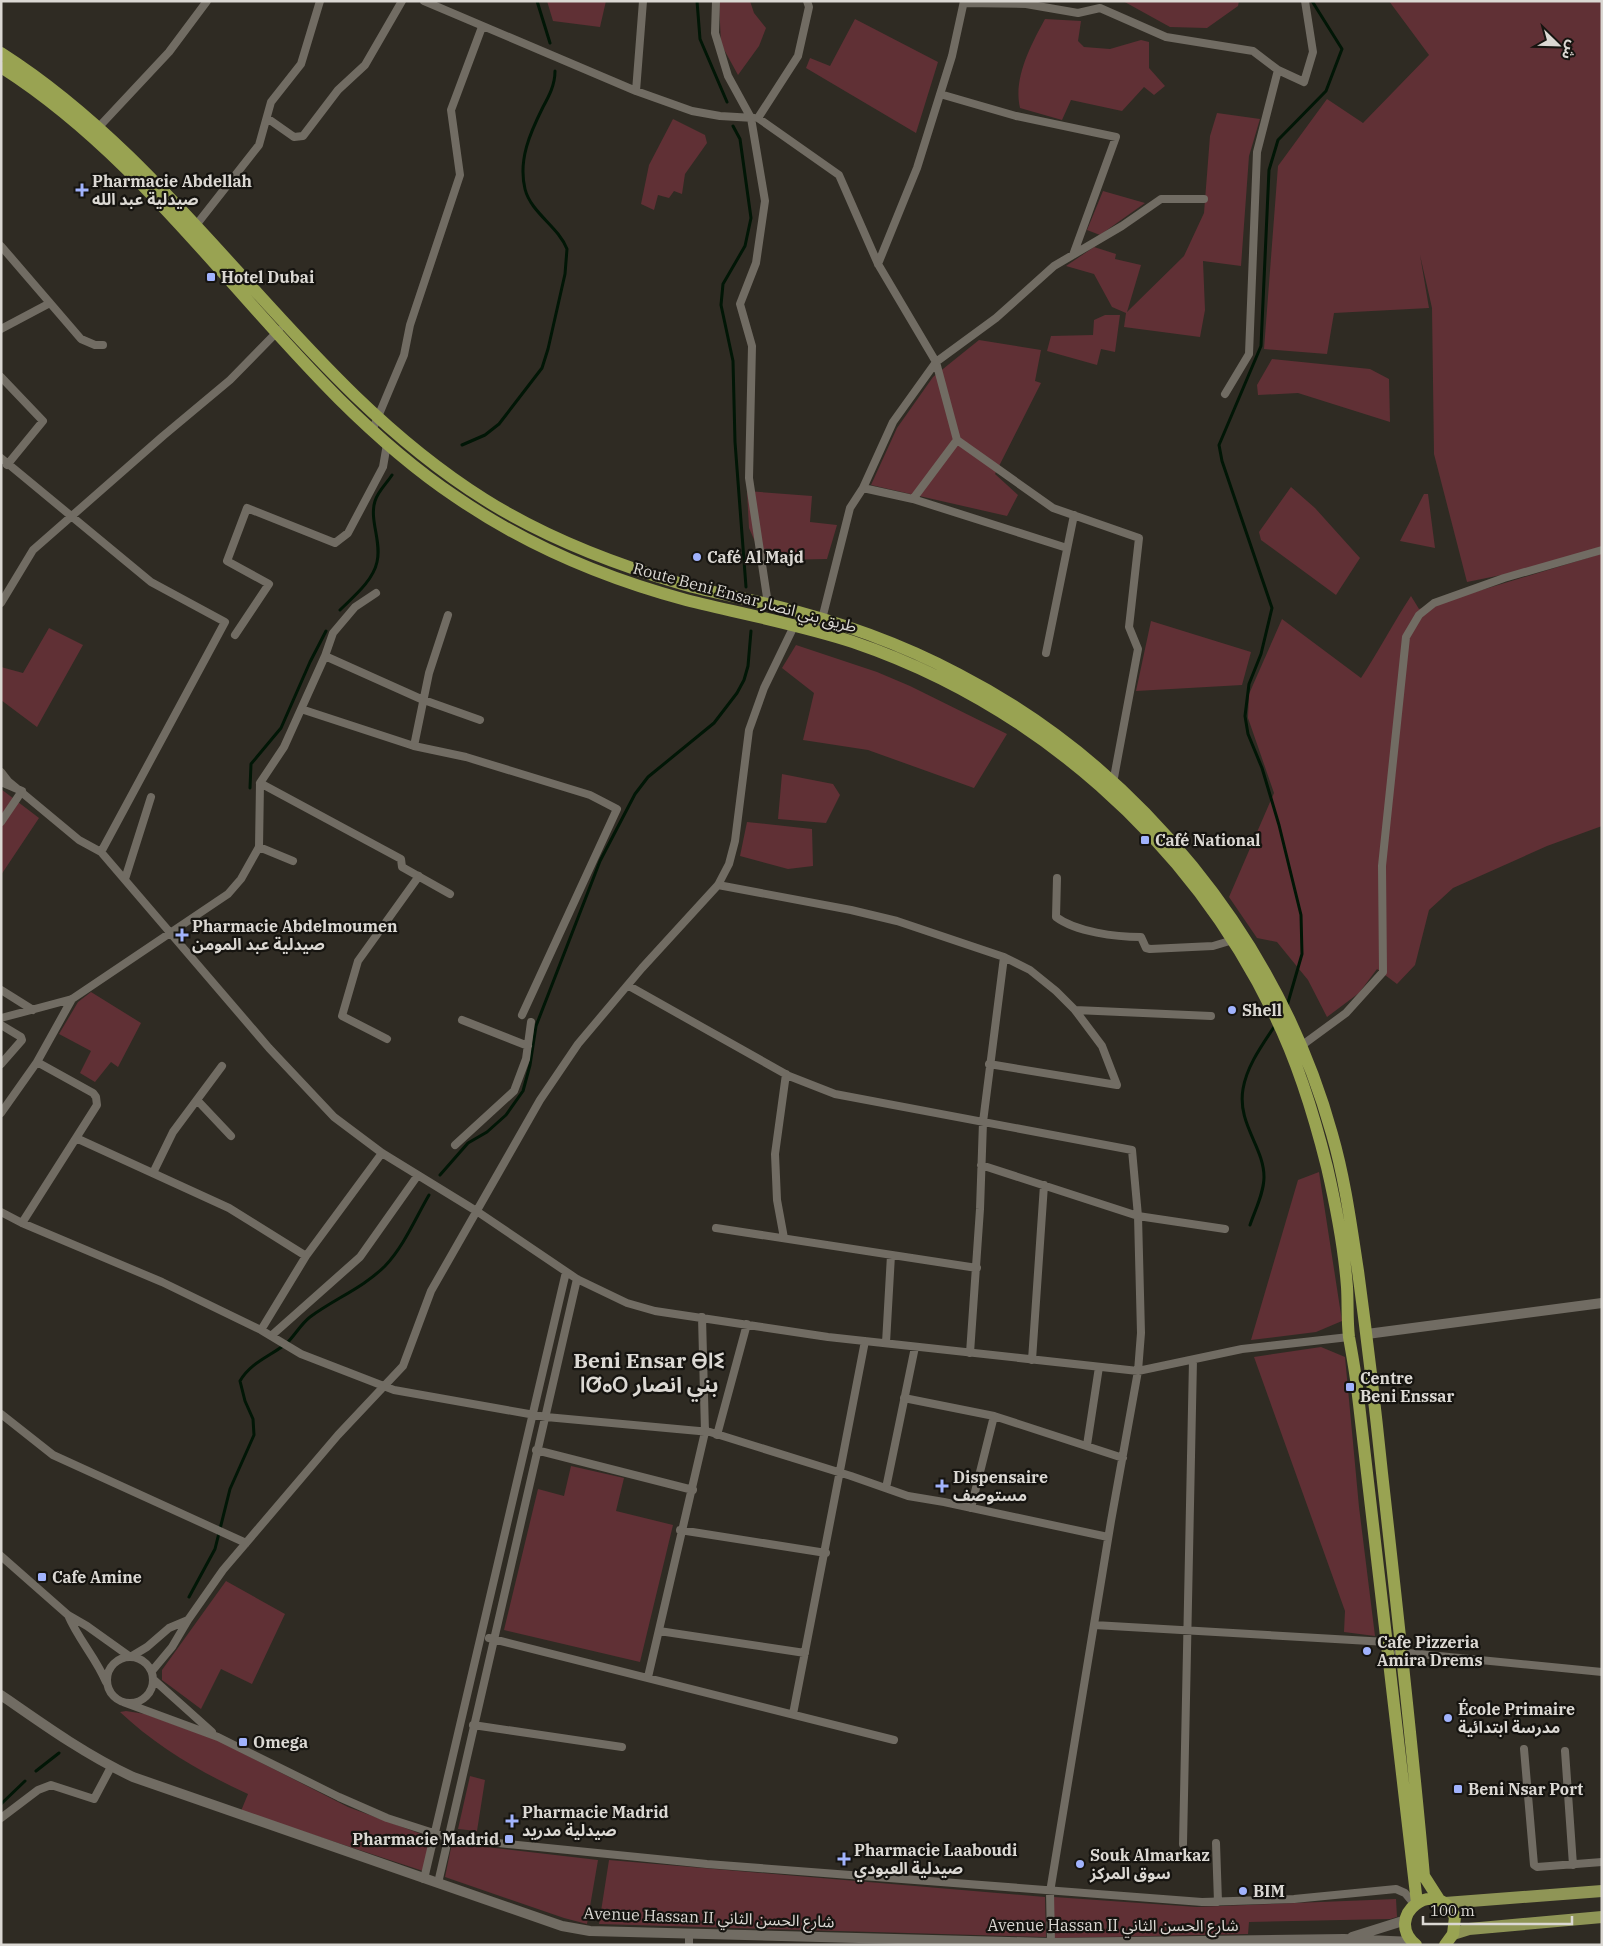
<svg xmlns="http://www.w3.org/2000/svg" width="1603" height="1946" viewBox="0 0 1603 1946" font-family="'IBM Plex Serif','Noto Sans Arabic','Noto Sans Tifinagh',serif">
  <style>
    .green { fill: #603035 }
    .lines { fill: none; stroke-linecap: round; stroke-linejoin: round }
    .stream { stroke: #011606; stroke-width: 3 }
    .minor { stroke: #716c63; stroke-width: 8 }
    .tertiary { stroke: #716c63; stroke-width: 10 }
    .primary { stroke: #8f9556; stroke-width: 12 }
    .trunk { stroke: #99a352; stroke-width: 12 }
    .poi-dot { fill: #a1b3fd; stroke: #161410; stroke-width: 2 }
    .labels { text-anchor: middle; stroke-width: 4.5; stroke-linejoin: round; paint-order: stroke }
    .poi-label { font-size: 16px; font-weight: bold; fill: #dbd8d3; stroke: #161410; text-anchor: start }
    .street-label { font-size: 16px; fill: #dbd8d3; stroke: #161410 }
    .district-label { font-size: 21px; font-weight: bold; fill: #dbd8d3; stroke: #161410 }
  </style>
  <rect width="100%" height="100%" fill="#2f2b23"/>
  <path class="green" d="M547,1H606L600,27L553,21Z
    M719,1H750L754,13L766,28L759,46L738,75L721,44Z
    M1123,1H1239L1238,6L1207,28L1170,27Z
    M1389,1H1602V826L1547,846L1453,888L1429,910L1415,965L1397,984L1377,969L1359,993L1327,1017L1308,980L1277,942L1257,938L1229,897L1274,793L1248,718L1249,694L1282,619L1361,678C1379,651 1393,623 1411,596L1419,609L1594,556L1467,582L1434,454L1432,308L1420,255L1429,308L1334,313L1327,354L1264,349L1278,166L1327,99L1363,123L1429,55Z
    M855,19L938,62L916,133L806,68L810,58L830,66Z
    M1045,19L1081,21L1078,41L1084,47L1110,49L1141,40L1149,42V68L1165,86L1154,95L1144,87L1122,111L1071,100L1062,120L1020,108C1013,78 1031,45 1045,19Z
    M1217,113L1260,119L1249,156L1241,266L1203,261L1205,310L1200,337L1124,327L1126,313L1112,307L1094,274L1066,266L1094,247L1116,254L1115,259L1141,265L1127,312L1184,256L1204,213L1210,136Z
    M673,119L705,135L707,143L685,174L682,194L674,191L669,198L658,195L654,210L641,204L649,165Z
    M1103,191L1145,203L1100,235L1087,230Z
    M1105,315H1120L1115,352L1101,349L1097,365L1047,351L1051,336L1093,335L1094,320Z
    M979,340L1041,350L1035,381L1041,383L995,474L1018,495L1007,516L871,485L897,428L933,377Z
    M1272,359L1370,369L1389,379L1390,422L1298,393L1258,395L1257,385Z
    M1291,487L1315,508L1360,558L1336,595L1261,540L1259,532Z
    M747,491L812,496L810,522L837,525L827,559L775,560L760,553L749,528Z
    M1424,494H1428L1435,548L1400,541Z
    M1151,621L1251,652L1242,685L1136,691Z
    M49,628L83,645L37,727L1,700V667L23,673Z
    M796,645L877,672L910,686L1007,734L974,788L868,750L803,740L814,693L782,668Z
    M782,774L833,784L840,795L826,823L778,819Z
    M1,789L39,818L1,875Z
    M747,822L812,829L813,866L788,869L740,856Z
    M91,992L141,1023L118,1067L111,1062L95,1082L80,1073L91,1051L59,1034L78,1002Z
    M1319,1172L1342,1321L1316,1332L1251,1340L1298,1180Z
    M1321,1347L1345,1357L1359,1507L1375,1636L1344,1632L1345,1611L1254,1357Z
    M571,1466L624,1478L616,1511L673,1525L640,1662L504,1630L538,1489L564,1496Z
    M226,1581L285,1614L252,1684L221,1669L201,1709L162,1680V1670Z
    M126,1711L145,1714L217,1740L348,1807L432,1838L423,1871L241,1811L248,1794C202,1773 157,1747 120,1712Z
    M470,1776L485,1780L477,1831L458,1829Z
    M452,1843L598,1860L587,1924L564,1918L445,1877Z
    M609,1860L1045,1897L1046,1937L599,1924Z
    M1054,1897L1197,1907L1396,1899L1397,1917L1390,1919L1249,1922L1248,1934L1054,1938Z"/>
  <g class="lines">
    <path class="stream" d="M537,1L550,43
      M697,1L700,39L727,102
      M733,126L740,139L751,218L745,246L723,284L721,305L733,361L735,442L746,587
      M462,445L485,435L499,424L542,368L548,349L565,274L567,249C558,226 531,213 525,189C518,160 530,133 543,107C549,96 555,85 555,71
      M340,610C353,597 373,581 377,562C382,542 369,520 375,501C378,491 387,483 392,475
      M250,788L251,764L281,728L310,662L326,631
      M1287,1006L1302,954L1301,915L1279,825L1262,768L1248,734L1245,716L1249,684L1261,654L1272,608L1222,461L1219,445L1261,346L1269,170L1278,140L1326,91L1342,49L1312,1
      M440,1175L468,1143L487,1132L506,1115L523,1091L530,1065L536,1026L600,861L635,794L648,777L714,723L737,693L744,680L748,666L751,631
      M1250,1225C1255,1210 1264,1193 1264,1177C1264,1147 1237,1124 1243,1089C1247,1065 1263,1044 1276,1024
      M189,1597L215,1549L230,1489L254,1435L253,1419L245,1401L240,1381C251,1362 271,1356 287,1343C295,1335 301,1324 310,1317C334,1299 363,1288 385,1266C404,1246 415,1219 429,1195
      M36,1771L59,1753
      M1,1804L25,1781"/>
    <path class="minor" d="M424,1L636,91L692,111L720,116L754,118
      M716,1L715,33L728,76L751,118L765,201L756,263L740,304L752,346L749,478L768,604
      M807,1L809,7L798,56L758,118L839,175L878,264L936,362L957,440L913,499L1067,548
      M964,3L1026,4L1078,13L1100,8L1166,37L1253,51L1278,70L1304,82L1313,52L1305,1
      M636,91L643,1
      M940,94L1016,116L1116,137L1073,255
      M267,118L294,137L303,136L338,90L365,65L402,1
      M96,130L169,52L207,1
      M193,229L259,145L271,102L301,64L320,1
      M1,246L81,339L95,345H103
      M878,264L917,168L952,56L964,1
      M1,329L50,303
      M1,377L43,421L7,465
      M1225,394L1249,354L1257,152L1278,70
      M372,431L404,355L410,325L460,175L451,110L482,27
      M957,440L1053,508L1139,538L1129,627L1138,649L1113,783
      M1,458L151,582L225,622L101,852
      M863,488L913,499
      M1,603L33,550L163,436L230,380L279,330
      M821,623L850,508L863,488L893,422L936,362L996,318L1054,266L1122,226L1161,199H1204
      M235,635L269,584L227,561L247,508L335,543L348,533L383,467L387,444
      M1046,653L1074,515
      M325,656L421,699L480,720
      M301,709L414,746L466,757L590,795L617,809L522,1015
      M414,746L429,673L448,615
      M1,772L8,781L79,840L101,852L269,1048L334,1117L382,1153L478,1212L577,1279L627,1303L655,1311L828,1337L1138,1371L1242,1349L1349,1337
      M1,782L22,791L1,822
      M260,783L401,859L402,867L450,894
      M259,847L293,861
      M1057,878L1056,917C1076,932 1116,937 1141,937L1146,948L1150,949L1213,946L1233,940
      M125,879L151,797
      M718,885L851,910L897,921L1004,957L1030,970L1056,991L1075,1010L1211,1016
      M629,986L789,1076L835,1094L1132,1150L1138,1216L1141,1333L1138,1371L1111,1521L1050,1892L1051,1943
      M1,990L33,1010
      M1,1018L72,999L228,894L241,879L259,847L260,783L284,747L325,656L333,633L355,607L376,593
      M462,1020L528,1046
      M1,1025L21,1037L22,1040L1,1064
      M387,1039L342,1016L358,961L419,876
      M1301,1046L1346,1013L1383,972L1382,866L1406,637L1419,615L1434,603L1504,578L1602,550
      M37,1062L93,1093L96,1097L97,1105L22,1223L162,1282L261,1330L301,1354L394,1390L546,1417L710,1432L851,1476L908,1496L944,1502L1108,1537
      M989,1064L1117,1085L1102,1046L1075,1010
      M197,1100L231,1136
      M1,1113L37,1062L72,999
      M76,1138L229,1208L306,1256
      M455,1145L514,1091L526,1059L531,1022
      M981,1165L1138,1216L1225,1229
      M153,1173L173,1132L222,1066
      M1,1212L22,1223
      M716,1228L977,1268
      M784,1238L777,1200L775,1154L786,1074
      M261,1330L306,1256L382,1153
      M271,1336L360,1257L418,1175
      M886,1343L891,1255
      M970,1353L980,1209L983,1122L1004,957
      M1032,1360L1044,1185
      M904,1398L994,1416L971,1508
      M1,1414L53,1455L246,1543
      M994,1416L1123,1458
      M717,1435L747,1324
      M1087,1445L1099,1367
      M536,1450L693,1490
      M886,1488L915,1347
      M680,1530L826,1553
      M1,1556L68,1615L87,1626L129,1656
      M68,1615C78,1639 96,1658 106,1682
      M188,1620L223,1570L338,1435L403,1366L431,1291L540,1100L578,1044L642,968L718,885L729,864L735,841L749,730L764,688L795,624
      M1094,1625L1387,1642
      M659,1631L805,1653
      M489,1638L894,1740
      M1398,1652L1602,1672
      M132,1656L147,1647L169,1628L188,1620L172,1647L152,1671
      M107 1680a23 23 0 1 1 46 0a23 23 0 1 1-46 0Z
      M648,1677L705,1432L702,1317
      M154,1680L212,1732
      M123,1702L218,1737L339,1797L387,1818L449,1838L707,1864L1202,1902L1294,1899L1396,1889L1405,1893L1415,1905
      M793,1714L865,1341
      M473,1725L622,1747
      M1524,1749L1534,1865L1537,1867L1602,1862
      M1565,1751L1573,1865
      M1,1818L38,1790L51,1785L94,1799L111,1767
      M1216,1843L1218,1902
      M1183,1844L1193,1360
      M424,1879L566,1272
      M438,1883L577,1279
      M689,1945V1935"/>
    <path class="tertiary" d="M1367,1334L1602,1303
      M1,1695C44,1725 86,1755 133,1777L562,1926L590,1931L1051,1943L1344,1939L1413,1942
      M1352,1937L1406,1920"/>
    <path class="primary" d="M1445,1903L1602,1891
      M1453,1934L1469,1929L1602,1917"/>
    <path class="trunk" d="M1,53C189,173 296,381 484,499C544,537 614,564 682,584C710,592 739,597 768,604C834,620 898,642 958,674C1138,767 1278,940 1332,1134C1345,1179 1351,1225 1358,1271C1367,1338 1375,1405 1382,1473C1397,1607 1412,1742 1424,1876L1440,1901
      M1,67C179,180 282,380 456,497C526,545 604,578 686,600C742,614 798,624 853,642C1035,704 1190,840 1274,1014C1298,1062 1314,1115 1327,1167C1336,1206 1344,1247 1347,1287C1348,1303 1347,1321 1349,1337C1352,1354 1355,1370 1357,1387L1417,1903
      M1416,1945C1382,1917 1436,1874 1455,1917L1453,1934L1445,1945"/>
  </g>
  <g class="poi-dot">
    <path d="M79.5 182.5h5v5h5v5h-5v5h-5v-5h-5v-5h5z"/>
    <rect x="206" y="272" width="10" height="10" rx="2.5"/>
    <circle cx="697" cy="557" r="5"/>
    <rect x="1140" y="835" width="10" height="10" rx="2.5"/>
    <path d="M179.5 927.5h5v5h5v5h-5v5h-5v-5h-5v-5h5z"/>
    <circle cx="1232" cy="1010" r="5"/>
    <rect x="1345" y="1382" width="10" height="10" rx="2.5"/>
    <path d="M939.5 1478.5h5v5h5v5h-5v5h-5v-5h-5v-5h5z"/>
    <rect x="37" y="1572" width="10" height="10" rx="2.5"/>
    <circle cx="1367" cy="1651" r="5"/>
    <circle cx="1448" cy="1718" r="5"/>
    <rect x="238" y="1737" width="10" height="10" rx="2.5"/>
    <rect x="1453" y="1784" width="10" height="10" rx="2.5"/>
    <path d="M509.5 1813.5h5v5h5v5h-5v5h-5v-5h-5v-5h5z"/>
    <rect x="504" y="1834" width="10" height="10" rx="2.5"/>
    <path d="M841.5 1851.5h5v5h5v5h-5v5h-5v-5h-5v-5h5z"/>
    <circle cx="1080" cy="1864" r="5"/>
    <circle cx="1243" cy="1891" r="5"/>
  </g>
  <g class="labels">
    <g class="poi-label">
      <text x="92" y="187">Pharmacie Abdellah<tspan x="92" dy="18">صيدلية عبد الله</tspan></text>
      <text x="221" y="283">Hotel Dubai</text>
      <text x="707" y="563">Café Al Majd</text>
      <text x="1155" y="846">Café National</text>
      <text x="192" y="932">Pharmacie Abdelmoumen<tspan x="192" dy="18">صيدلية عبد المومن</tspan></text>
      <text x="1242" y="1016">Shell</text>
      <text x="1360" y="1384">Centre<tspan x="1360" dy="18">Beni Enssar</tspan></text>
      <text x="953" y="1483">Dispensaire<tspan x="953" dy="18">مستوصف</tspan></text>
      <text x="52" y="1583">Cafe Amine</text>
      <text x="1377" y="1648">Cafe Pizzeria<tspan x="1377" dy="18">Amira Drems</tspan></text>
      <text x="1458" y="1715">École Primaire<tspan x="1458" dy="18">مدرسة ابتدائية</tspan></text>
      <text x="253" y="1748">Omega</text>
      <text x="1468" y="1795">Beni Nsar Port</text>
      <text x="522" y="1818">Pharmacie Madrid<tspan x="522" dy="18">صيدلية مدريد</tspan></text>
      <text x="499" y="1845" text-anchor="end">Pharmacie Madrid</text>
      <text x="854" y="1856">Pharmacie Laaboudi<tspan x="854" dy="18">صيدلية العبودي</tspan></text>
      <text x="1090" y="1861">Souk Almarkaz<tspan x="1090" dy="18">سوق المركز</tspan></text>
      <text x="1253" y="1897">BIM</text>
    </g>
    <g class="street-label">
      <text transform="translate(745 597) rotate(15)" y="6">Route Beni Ensar طريق بني انصار</text>
      <text transform="translate(709 1917) rotate(2)" y="6">Avenue Hassan II شارع الحسن الثاني</text>
      <text x="1113" y="1931">Avenue Hassan II شارع الحسن الثاني</text>
    </g>
    <g class="district-label">
      <text x="649" y="1368">Beni Ensar ⴱⵏⵉ<tspan x="649" dy="24">ⵏⵚⴰⵔ بني انصار</tspan></text>
    </g>
  </g>
  <rect width="1603" height="1946" fill="none" stroke="#dbd8d3" stroke-width="5"/>
  <g transform="translate(1558 45) rotate(113)" stroke="#161410" stroke-width="4" paint-order="stroke">
  <path d="M0-4L9 19L0 12L-9 19Z" fill="#dbd8d3"/>
  <text y="-8" font-size="14" font-weight="bold" text-anchor="middle" fill="#dbd8d3">ش</text>
  </g>
  <path d="M1423 1916v8h149v-8" fill="none" stroke="#dbd8d3" stroke-width="2.5"/>
  <text x="1430" y="1916" font-size="15" fill="#dbd8d3" stroke="#161410" stroke-width="4" paint-order="stroke">100 m</text>
</svg>
